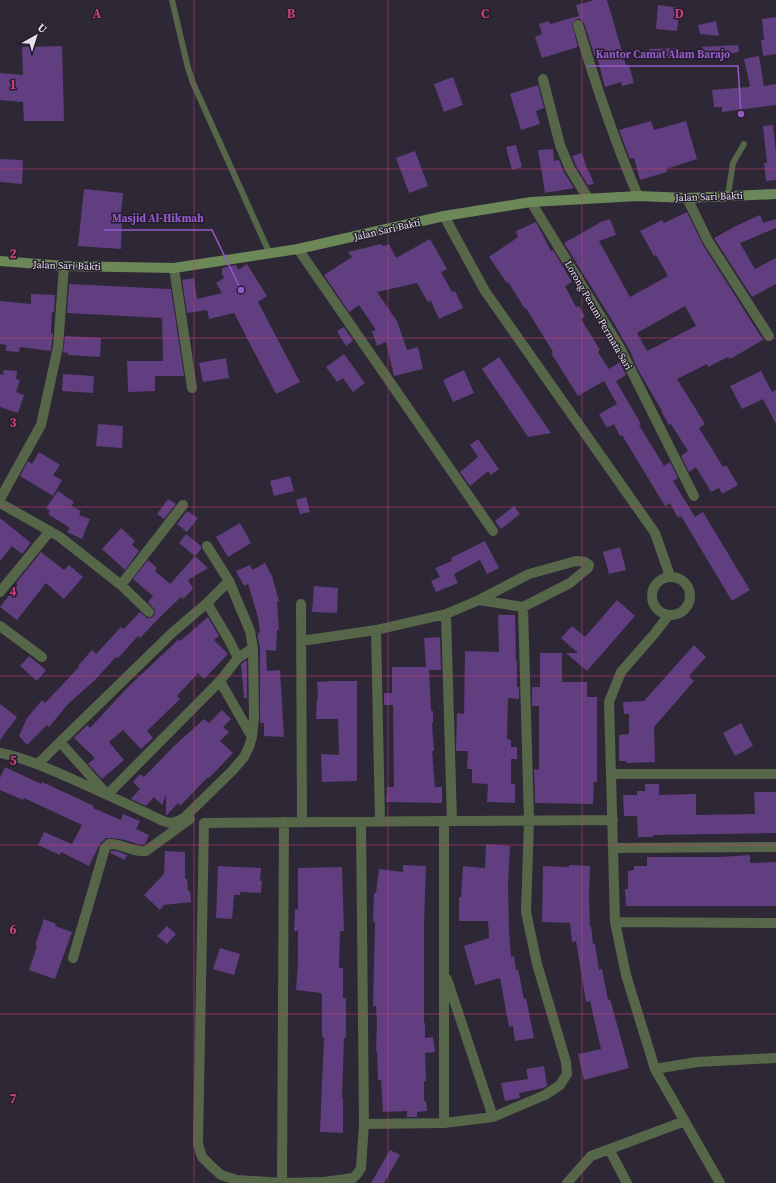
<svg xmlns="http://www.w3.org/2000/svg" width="776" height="1183" viewBox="0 0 776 1183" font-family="'Source Serif 4',serif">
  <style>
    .building { fill: #603e7f; fill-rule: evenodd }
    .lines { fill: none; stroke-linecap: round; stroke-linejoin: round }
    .lane { stroke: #556649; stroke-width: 6 }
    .street { stroke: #556649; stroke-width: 10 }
    .secondary { stroke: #6c8758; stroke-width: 10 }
    .grid { fill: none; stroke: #c94078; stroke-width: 1; stroke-opacity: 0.55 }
    .labels { text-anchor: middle; stroke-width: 3; stroke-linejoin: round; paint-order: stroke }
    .street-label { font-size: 10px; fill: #e6e1ec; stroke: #241d2c }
    .grid-label { font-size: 13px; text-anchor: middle; font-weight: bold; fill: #c94078; stroke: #241d2c; stroke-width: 3; stroke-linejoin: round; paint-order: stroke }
    .leader { fill: none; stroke: #9659ca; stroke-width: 1.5 }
    .callout-dot { fill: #9659ca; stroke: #241d2c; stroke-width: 1.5 }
    .callout-label { font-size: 11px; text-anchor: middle; font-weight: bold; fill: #9659ca; stroke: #241d2c; stroke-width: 3; stroke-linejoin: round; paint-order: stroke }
  </style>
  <rect width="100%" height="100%" fill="#2e2736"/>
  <path class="building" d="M594,0H607L626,65H629L634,83L622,86L621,82L605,87L598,60H596L584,23L580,19H576L572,24L578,47L542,58L535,37L542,34L539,24L549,21L550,24L579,16L576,5Z
    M658,5L680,8L677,31L656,29Z
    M776,17V54L763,56L761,40H764L762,19Z
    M716,21L719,36L700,34L698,25Z
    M738,45L739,52L704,58L702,47Z
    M62,46L64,121H24L23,102L0,100V73L23,75L22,47Z
    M679,48V57L650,59L649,49Z
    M759,56L764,86L776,84V105L722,112V107H714L712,90L748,87L750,86L744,59Z
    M453,77L463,105L444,112L434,84Z
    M538,85L544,108L536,111L540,124L521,130L510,94Z
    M651,121L654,130L686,121L697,159L666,169L667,172L640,180L634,158L630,159L619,130Z
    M773,125L776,152V180L766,181L764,163H767L763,126Z
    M516,145L522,167L512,170L506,147Z
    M553,149L554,161L559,160L564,172L574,188L545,193L538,150Z
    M415,151L428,186L409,193L396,158Z
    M582,153L588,172L589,171L594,184L588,185L576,166L572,156Z
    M0,159L23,160L22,184L0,182Z
    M84,189L123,193L120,221H122L121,249L78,246Z
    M687,212L703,245L763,340L730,359L728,357L708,367L707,364L677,379L705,424L699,428L723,467L726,465L738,485L722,494L719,488L711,492L696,467L689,472L681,456L688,451L671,424L669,425L661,411H662L637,368L631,353L615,325L564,243L601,222L610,219L616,235L599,241L630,297L668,276L656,255L654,256L640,231L662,220L664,223ZM685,306L696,326L647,351L637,333Z
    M760,215L763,223L776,219V228L740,243L755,269L776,258V284L752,297L714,238L736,226Z
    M536,222L551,251L553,250L572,282L565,286L576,307L579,306L585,317L581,319L600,350L598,352L609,369L620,362L626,375L616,381L641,424L639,425L664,466L670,462L678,478L673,481L695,517L703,512L750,590L732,601L681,516L678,518L670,503L665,506L622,435L620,436L614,424L607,428L599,414L617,404L604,381L578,396L551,353L553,352L526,308L525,309L508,282L507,283L489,257L518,237L516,231Z
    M430,239L447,269L441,272L452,292L455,291L463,308L439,319L431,301L428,302L417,283L377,292L397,321L407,350L418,347L423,369L394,376L386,342L377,346L372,331L376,330L359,305L349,312L324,275L352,257L348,252L381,244L383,246L389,244L396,258Z
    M247,264L267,296L258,302L300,382L276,394L234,313L209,319L207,310L187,313L182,280L194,278L197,299L222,293L216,283L224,278L221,272L223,271L221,269L225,267L236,265L238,270Z
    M69,284L171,289L184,376H155V391L128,392L127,361H163L162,318L67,313Z
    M31,294L55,295L54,312H52L51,333H53L51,351L20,347L19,352L6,351V345L0,344V301L31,304Z
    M344,327L353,341L346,346L337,331Z
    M65,336L101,338L100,357L68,355V353L63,352Z
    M344,354L365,383L353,392L343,378L337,382L326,367Z
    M499,357L551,433L528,437L482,369Z
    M226,358L229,378L203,382L199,363Z
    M4,370L17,371L16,379L20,380L16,392L24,395L18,413L0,407V374L3,375Z
    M464,370L474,393L453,402L443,380Z
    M761,371L772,392L776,390V424L763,399L742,409L730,386Z
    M63,374L94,376L93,393L62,391Z
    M98,424L123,426L122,448L96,446Z
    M478,439L499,469L491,475L488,471L470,486L460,472L478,457L470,445Z
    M39,452L60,465L53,475L62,480L53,496L20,476L28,461L32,464Z
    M290,476L294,491L274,496L270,481Z
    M58,491L74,502L71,506L81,511L79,515L90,519L82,539L67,532L70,528L48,514L50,511L46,508Z
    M306,497L310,512L300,514L296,500Z
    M168,499L176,504L164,519L157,514Z
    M514,506L520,514L501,529L495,521Z
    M187,511L198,518L187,532L177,524Z
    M0,518L31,543L22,554L12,546L0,561Z
    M240,523L251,543L228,557L216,537Z
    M121,528L135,541L132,545L139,551L125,570L102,549Z
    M186,534L201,546V549L195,556L179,543Z
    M485,541L499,568L487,574L480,560L454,574L458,583L436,592L431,581L440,577L435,568L452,561L451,558Z
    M620,547L626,570L609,574L603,552Z
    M41,552L64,570L69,565L83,577L64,599L46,583L17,620L0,607L18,584L16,583Z
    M195,556L208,568L188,580L193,589L183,599L181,597L159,618L140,638L138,636L118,658L116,657L94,681L68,704L49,727L47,725L27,745L19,736L27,718L42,700L45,703L79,667L78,666L92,650L96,654L121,627L124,629L140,612L147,618H150L154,616L155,610L148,602L153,596L133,579L148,560L157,568L155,571L170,584Z
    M265,563L272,576L279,601L277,602L279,630H277L276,651L266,650L267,671L280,670L284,737L264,736V723H260V648L258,637V633L260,632L258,617L248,584L244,586L236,571L250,565L252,570Z
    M314,586L338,588L337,613L312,612Z
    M617,600L635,616L587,671L566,653H578L561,638L572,626L585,637Z
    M498,615H515L516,661H517V687H519V699L508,698L507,739L511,740V747H517V759H511V784H515V803L487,802L488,784L472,783V769H467L468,751H456L457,713L464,714L465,651L499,652Z
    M208,617L219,636L214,640L228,654L204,679L198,673L177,696L180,699L147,731L153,738L141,749L123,730L109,742L124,760L102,779L88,764L95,758L74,738L87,725L90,728L127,688L179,639L180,641Z
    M440,637L441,670H429L431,711H433V723H432L434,751H432L435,787H442V803L386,802L387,787H394L393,705H384V693H392V667H426L424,638Z
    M694,645L706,657L689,676L694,681L654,727L655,762L626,763V761H619V735L629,734V714H624L623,702L644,701Z
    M540,653H562V682H587V697H597V782H594L593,804L535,803L534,769L539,770V706H532V687H540Z
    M29,656L46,670L37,681L20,666Z
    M247,660V698H244L241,664Z
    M334,681H357V781L322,782L321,754L339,755L338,719H316L317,698H318L317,682Z
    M0,704L17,717L0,740Z
    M222,710L231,719L223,727L229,732L220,741L233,753L209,778L208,777L180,806L178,803L167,815H166V795L162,805L154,797L146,806L131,799L140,789L133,782L140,774L144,777L174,746L204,719L209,723Z
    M741,723L753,746L735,756L723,733Z
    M5,767L41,784L42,782L94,806L93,808L121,820L123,814L140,821L136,829L149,835L145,844H138L120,839L106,838L100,844L89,866L61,852L60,855L38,845L44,832L72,844L82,825L24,798L23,800L0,790V778Z
    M645,784H659V795L696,794V815L755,814L754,792H776V833L653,835V837H638L637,816H624L623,795H637V791H645Z
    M486,844L510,846L508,884L509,931L511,957L514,956L516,970L518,969L524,999L526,998L534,1038L515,1041L513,1026L509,1027L500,978L475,985L464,946L489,938L488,921H459V897H461L463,866L485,868Z
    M111,851H117L127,855L125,860L110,853Z
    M165,851L185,852V879H187L188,891H190L191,902L164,905L160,910L144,895L164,874Z
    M750,855V863L776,862V906H626L625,889H628V871L634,870V866H647V857H720Z
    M403,865L426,866L424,924V1023H425V1038L433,1037L435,1052L425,1053L426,1081H424V1101H426L427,1111L417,1112V1117H407V1111L383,1112L381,1080H378L377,1051H376L377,1023L376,1006H373L375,922H373L374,893H376L379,869L403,872Z
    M569,865L590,866L589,897L590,927L591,926L593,944H595L599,970L602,969L608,1000L610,999L629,1068L584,1080L578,1054L601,1049L590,1001L586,1002L576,941L572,942L570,923L542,922L543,866L569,867Z
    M218,866L261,868L260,881H262L261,893L240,892V895H234L232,919L216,918Z
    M342,867L344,931H340L339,968H343V998H346V1038H344L342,1097L343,1098V1133L320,1132L324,1037H322V995L321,993L296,990L298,962V931H294L295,909H298V868Z
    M44,919L56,924L55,926L72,932L55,979L29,970L37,946L35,945Z
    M167,926L176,934L167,944L157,936Z
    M220,948L240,954L234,975L213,969Z
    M544,1066L547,1086L543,1088L519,1093L520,1098L505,1101L501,1083L528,1079L526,1069Z
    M390,1150L400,1155L384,1183H371Z"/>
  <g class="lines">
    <path class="lane" d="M172,0L188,68L193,83L269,252
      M728,195L733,163L744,144"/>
    <path class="street" d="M578,25C595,83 614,140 638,196
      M543,79L560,145L570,169L588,198
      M687,198L708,241L769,336
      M531,202L619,346L694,496
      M444,216L485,291L655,533L670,576
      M298,249L493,531
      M174,268L192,388
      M0,499L41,425L58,347L64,266
      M0,503L60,537L121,585L149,612
      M652 596a19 19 0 1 1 38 0a19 19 0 1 1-38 0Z
      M121,585L183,505
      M0,592L50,531
      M207,603L229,640L238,658
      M301,604L302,822
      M446,614L452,821
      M668,616L655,633L621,672L609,702L615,922L626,975L655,1069L720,1183
      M0,626L42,657
      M376,630L380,822
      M301,641L376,630L446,614L479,600L529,574L576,561L585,562L589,565L588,568L570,583L523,607L479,600
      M220,681L252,737
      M60,742L105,792
      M0,753C25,758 47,768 70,778C101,792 132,806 163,821L170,823L178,821L185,817L233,770L244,757L249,747L252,737L254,718L253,648L250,631L229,581L207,546
      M38,764L60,742L173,632L207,603L229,581
      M611,774H776
      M107,795L220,681L238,658L253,648
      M444,821V1123
      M361,822L364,1124L361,1168L358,1173L353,1178L324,1182L282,1183L237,1180L221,1175L212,1167L202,1157L198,1144L204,823C284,822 364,822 444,821H452L613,820
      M613,848L776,847
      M615,922L776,923
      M73,958L105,848L109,844C122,843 133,853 146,851L190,819
      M447,979L493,1117
      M655,1069L697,1062L776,1058
      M364,1124L444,1123L493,1117L545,1095L560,1085L567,1074L566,1062L537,964L526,912L529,821L523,607
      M609,1149L627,1183
      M282,1183L284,822
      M567,1183L591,1156L685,1121"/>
    <path class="secondary" d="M0,261L64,266L174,268L298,249L444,216L531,202L638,196L687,198L776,194"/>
  </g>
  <path class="grid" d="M194,0V1183M388,0V1183M582,0V1183M0,169H776M0,338H776M0,507H776M0,676H776M0,845H776M0,1014H776"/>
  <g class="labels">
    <g class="street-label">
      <text transform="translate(709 196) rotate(-2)" y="4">Jalan Sari Bakti</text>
      <text transform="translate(387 229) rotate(-13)" y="4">Jalan Sari Bakti</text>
      <text transform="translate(67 265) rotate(2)" y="4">Jalan Sari Bakti</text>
      <text transform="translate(599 315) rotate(60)" y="4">Lorong Perum Permata Sari</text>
    </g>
  </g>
  <g class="grid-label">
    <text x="97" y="18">A</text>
    <text x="291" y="18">B</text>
    <text x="485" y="18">C</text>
    <text x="679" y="18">D</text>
    <text x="13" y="89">1</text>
    <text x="13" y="258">2</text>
    <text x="13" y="427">3</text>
    <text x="13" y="596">4</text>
    <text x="13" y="765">5</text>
    <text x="13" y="934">6</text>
    <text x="13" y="1103">7</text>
  </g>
  <path class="leader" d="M741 114L738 66H587M241 290L212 230H104"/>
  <g class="callout-dot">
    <circle cx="741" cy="114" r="4"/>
    <circle cx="241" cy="290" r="4"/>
  </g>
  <g class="callout-label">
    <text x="663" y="58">Kantor Camat Alam Barajo</text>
    <text x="158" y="222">Masjid Al-Hikmah</text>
  </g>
  <g transform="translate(36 36) rotate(39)" stroke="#241d2c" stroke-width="3" paint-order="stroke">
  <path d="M0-3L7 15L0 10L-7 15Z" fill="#e6e1ec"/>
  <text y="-6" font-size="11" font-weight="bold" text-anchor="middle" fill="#e6e1ec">U</text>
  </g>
</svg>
